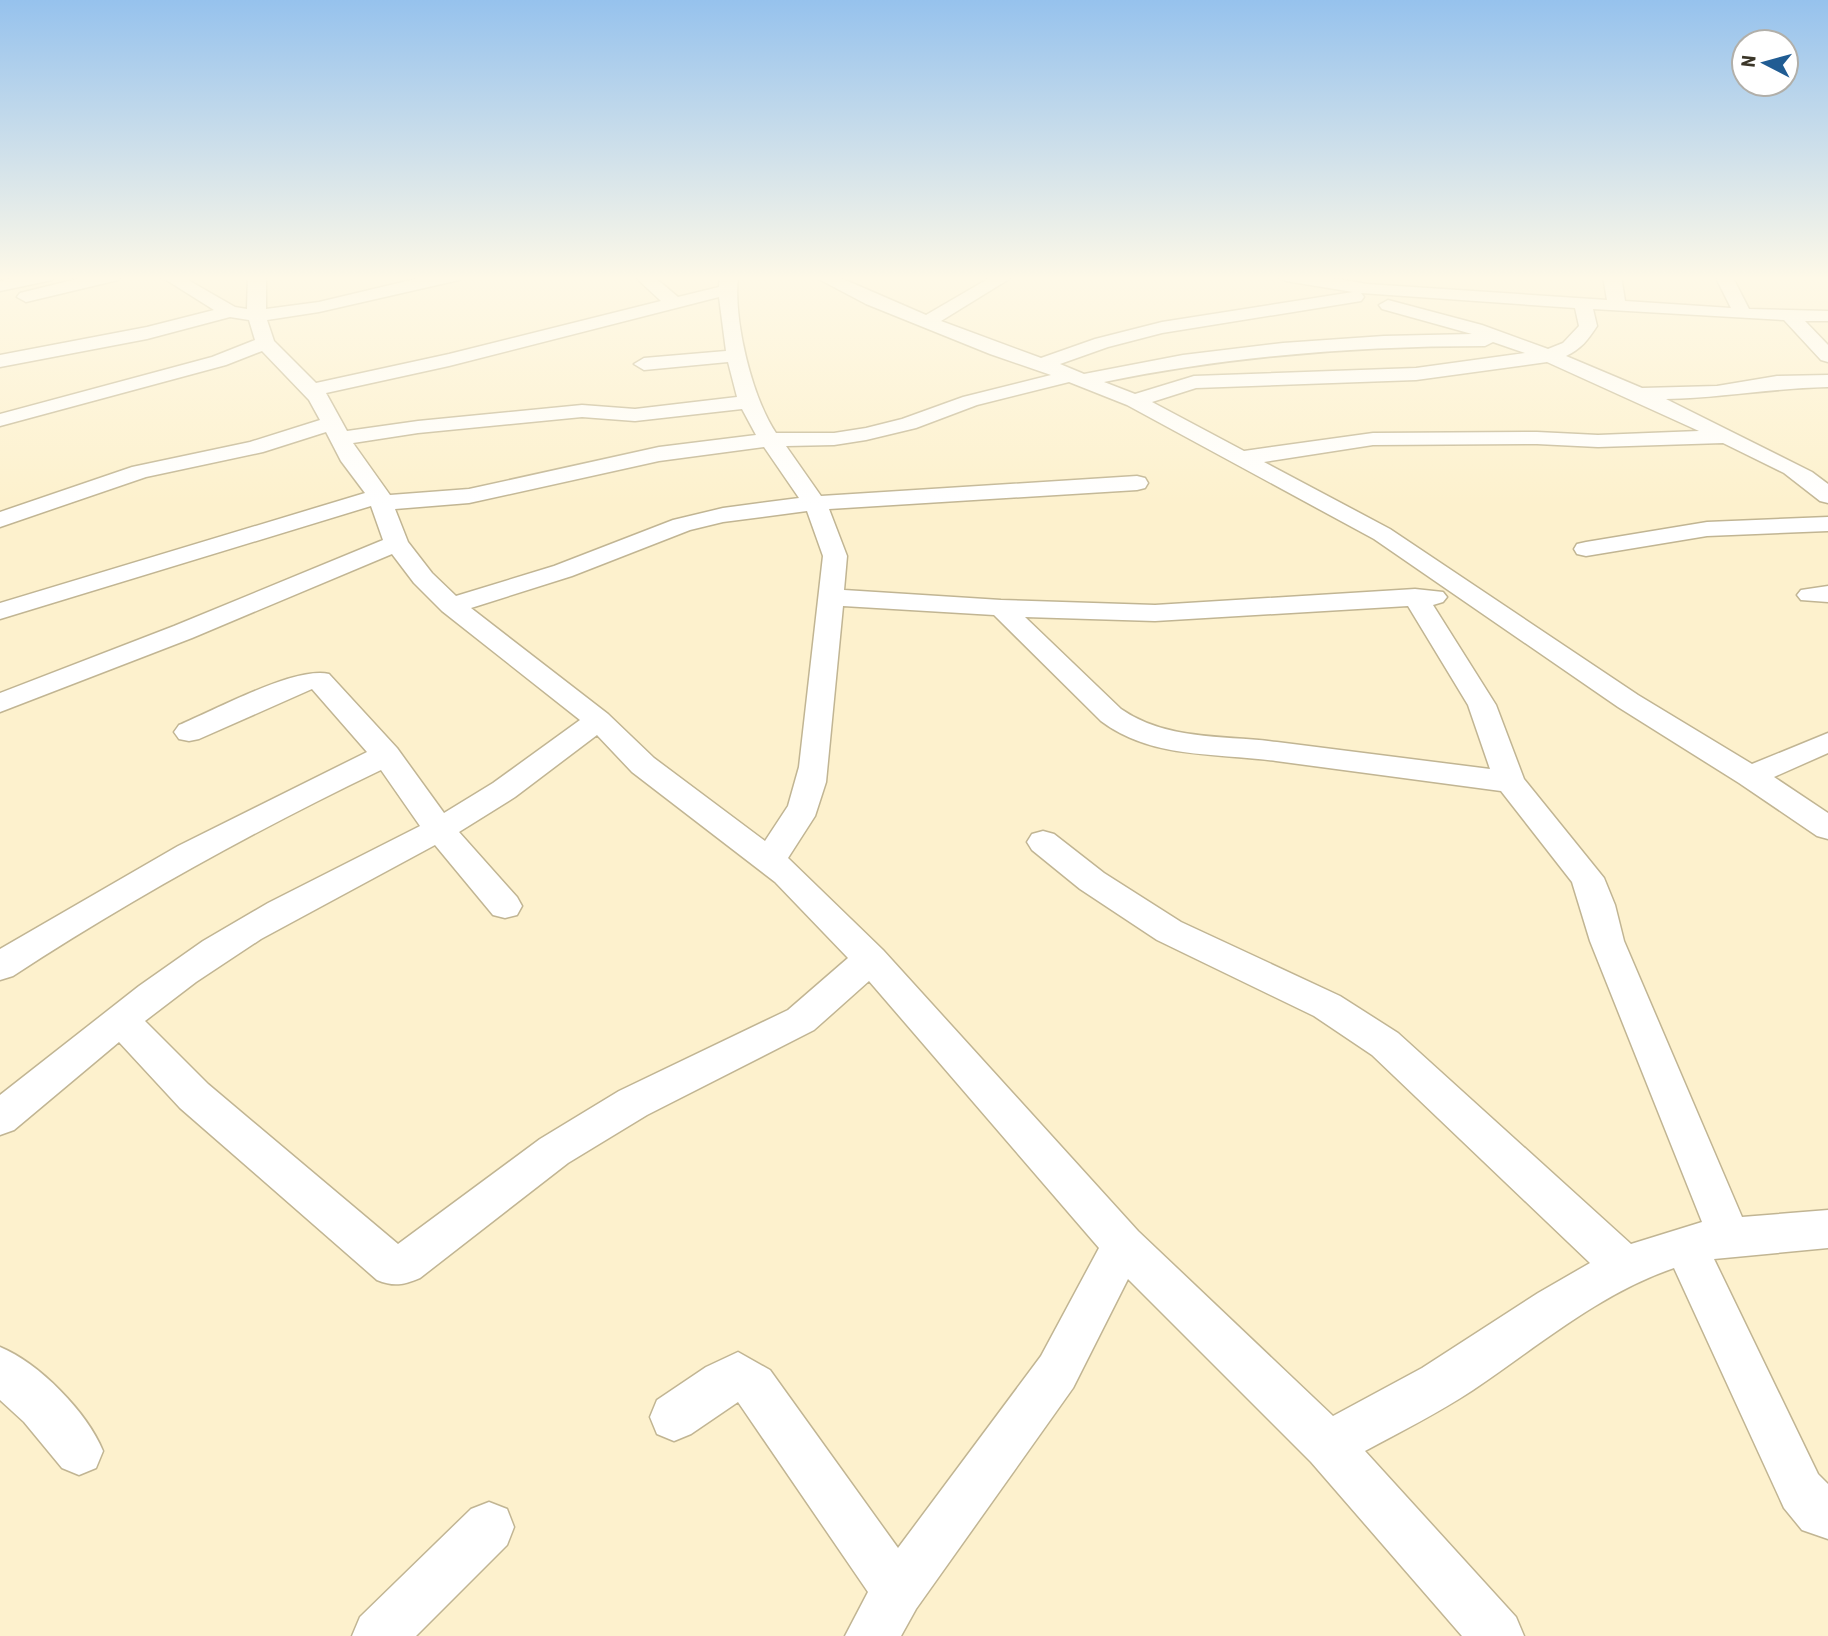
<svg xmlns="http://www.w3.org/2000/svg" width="1828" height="1636" viewBox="0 0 1828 1636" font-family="'Roboto Condensed',sans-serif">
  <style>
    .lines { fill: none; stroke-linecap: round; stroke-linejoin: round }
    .minor-casing { stroke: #c1b593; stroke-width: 3 }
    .minor { fill: #fff; fill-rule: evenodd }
  </style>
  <rect width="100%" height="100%" fill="#fdf1cd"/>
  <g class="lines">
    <g class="minor-casing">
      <path id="minor" d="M20,276H54L52,280L0,291V281Z
        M89,276H120L118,280L26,302L17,297L20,293Z
        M160,276H181L235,307L247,309L248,276H266V309L319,302L428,276H461L459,280L319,312L267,320L274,341L316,383L449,354L661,301L634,276H653L678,297L719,287L720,276H738C733,320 752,397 776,433H834L866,428L902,419L963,397L1051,375L990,354L866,304L813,276H836L926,315L993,276H1014L941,321L1041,358L1095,339L1162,322L1353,292L1286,281L1278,276H1322L1367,284L1607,300L1603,276H1621L1625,301L1731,308L1715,276H1732L1749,309L1828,311V321H1805L1828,345V362L1821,360L1784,320L1593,309L1597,326C1588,340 1581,349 1566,356L1642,388L1717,386L1777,376L1828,375V387C1773,388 1721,398 1666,399L1812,472L1828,484V503L1820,501L1784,473L1723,443L1598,447L1537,444L1373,445L1264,462L1390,529L1638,695L1752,764L1828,733V753L1774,777L1828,813V839L1817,836L1739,783L1618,707L1374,539L1127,405L1069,382L977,405L916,428L866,440L834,445L786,446L821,496L1137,476L1145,478L1148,483L1145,488L1137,490L829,509L847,556L844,590L1001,600L1155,605L1415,589L1443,592L1447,597L1443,602L1433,605L1496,705L1524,779L1604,878L1615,905L1624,941L1742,1217L1828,1210V1248L1714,1259L1818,1474L1828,1484V1539L1802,1530L1784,1508L1674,1268C1600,1293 1537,1347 1473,1390C1438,1413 1402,1431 1365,1451L1516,1617L1524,1636H1462L1311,1462L1128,1279L1073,1388L916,1609L901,1636H845L868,1592L738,1402L691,1434L674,1441L657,1434L650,1417L657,1400L706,1367L738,1352L770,1370L898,1548L1041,1356L1099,1248L869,981L814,1030L647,1115L568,1163L420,1278C403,1285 394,1287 377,1280L180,1108L119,1042L14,1130L0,1135V1095L139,986L203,941L268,903L420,826L381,770C254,831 131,899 13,976L0,980V949L178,846L367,752L312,689L199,739L189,741L179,739L174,732L179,725C213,711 295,666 329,674L397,748L444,813L493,783L580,720L442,611L414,583L392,554L192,638L0,712V693L174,626L383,540L371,506L0,619V603L365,493L341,461L326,432L263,452L146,477L0,527V512L132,467L250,442L320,420L309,400L262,351L226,365L0,426V414L212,357L255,340L249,320L230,317L147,339L0,367V355L147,327L214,310ZM1361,293L1575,308L1579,326L1563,343L1548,349L1482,325L1388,300L1379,305L1382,309L1472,334L1384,336L1283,343L1183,355L1084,374L1060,364L1108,347L1162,333L1355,302L1361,301L1364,297ZM719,297L726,351L644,358L634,364L644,370L728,362L737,397L635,409L582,405L418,421L347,431L326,393L449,366ZM1493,342L1525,353L1416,368L1194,376L1135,394L1104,382C1230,356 1357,346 1485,346ZM1547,362L1699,431L1598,435L1537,432L1373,433L1244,451L1152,402L1196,388L1416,380ZM742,409L756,435L659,447L469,489L390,495L353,443L418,433L582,417L635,421ZM764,447L799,498L723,508L673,520L554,566L456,596L432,573L408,542L395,509L469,503L659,461ZM807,511L823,556L799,767L788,806L765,841L654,758L608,714L471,608L572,576L690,530L723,522ZM843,606L994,615L1101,721C1151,759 1217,753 1276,761C1351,771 1426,781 1501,791L1572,882L1590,941L1702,1222L1631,1244L1398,1033L1340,996L1181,922L1104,873L1054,834L1043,831L1032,834L1027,842L1032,850L1080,889L1157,940L1314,1016L1372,1055L1590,1263L1538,1293L1422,1368L1333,1416L1138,1231L883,950L788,858L815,816L826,782ZM1408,606L1468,705L1490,769C1419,760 1348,751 1277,742C1224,735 1167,741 1121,709L1025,617L1155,621ZM597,735L632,772L775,882L848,958L788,1010L619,1091L540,1139L398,1244L208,1084L145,1021L196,982L261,939L435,845L493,915L505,918L517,915L522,906L517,897L459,832L515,797Z
        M1828,517V531L1707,536L1586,556L1577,554L1574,549L1577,544L1586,542L1707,522Z
        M1828,586V602L1801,600L1797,595L1801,590Z
        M0,1347C39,1363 87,1412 103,1451L96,1468L79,1475L62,1468L24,1422L0,1400Z
        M489,1502L507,1509L514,1527L507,1545L416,1636H352L360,1617L471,1509Z"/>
    </g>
    <use href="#minor" class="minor"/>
  </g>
  <linearGradient id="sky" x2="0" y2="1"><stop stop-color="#96c2ed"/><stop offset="0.55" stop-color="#fef9e8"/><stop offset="1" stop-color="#fef9e8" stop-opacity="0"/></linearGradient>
  <rect width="1828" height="506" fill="url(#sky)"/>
  <g transform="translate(1765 63) rotate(276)"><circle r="33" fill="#ffffff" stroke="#b1afa9" stroke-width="2"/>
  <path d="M0-5L12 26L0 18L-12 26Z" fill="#205c93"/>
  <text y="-10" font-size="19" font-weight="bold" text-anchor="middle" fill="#3b3628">N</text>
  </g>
</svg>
